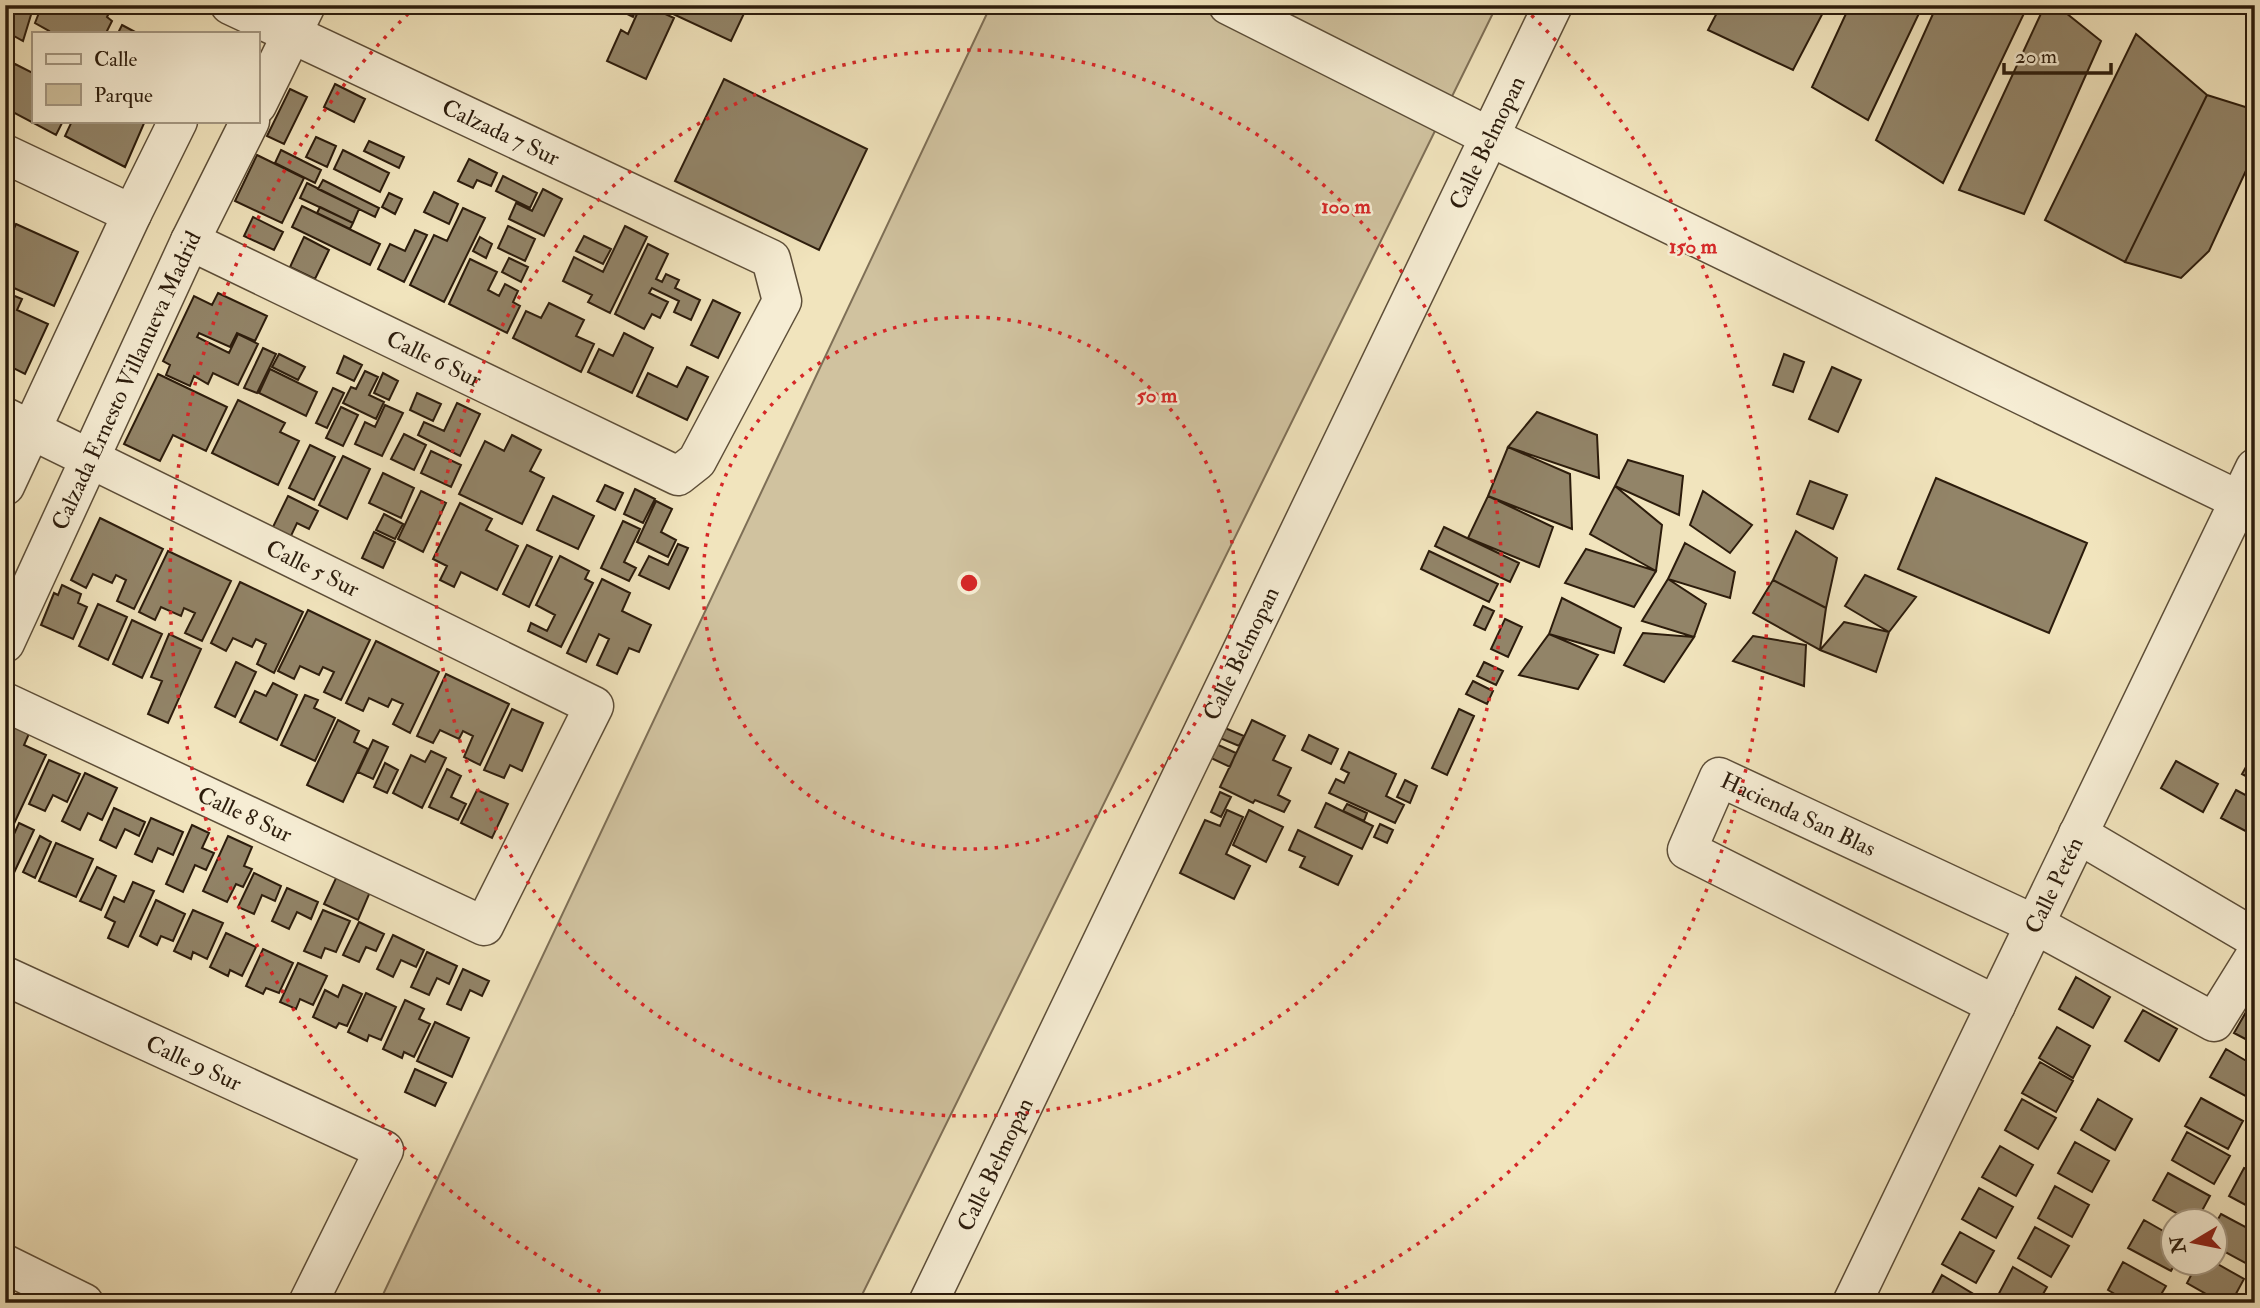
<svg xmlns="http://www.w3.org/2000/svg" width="2260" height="1308" viewBox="0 0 2260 1308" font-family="'IM FELL Double Pica',serif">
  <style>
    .green { fill: #d0c29f; stroke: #7e6f56; stroke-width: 2 }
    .building { fill: #928468; stroke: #2c1c0c; stroke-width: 2 }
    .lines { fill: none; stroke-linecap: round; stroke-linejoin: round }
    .minor-casing { stroke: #5d4e38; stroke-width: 41 }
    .minor { stroke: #f6edd4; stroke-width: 38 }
    .ring { fill: none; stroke: #d62828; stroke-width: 3.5; stroke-dasharray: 3.5 7 }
    .labels { text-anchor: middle; stroke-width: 5; stroke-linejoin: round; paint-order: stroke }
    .street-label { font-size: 23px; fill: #2c1c0c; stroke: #f6edd4 }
    .centre { fill: #d62828; stroke: #f6edd4; stroke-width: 3.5 }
    .ring-label { font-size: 21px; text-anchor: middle; font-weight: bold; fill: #d62828; stroke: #f6edd4; stroke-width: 5; stroke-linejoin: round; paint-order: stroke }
  </style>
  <rect width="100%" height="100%" fill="#f1e4bd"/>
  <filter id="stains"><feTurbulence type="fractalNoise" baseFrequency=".00286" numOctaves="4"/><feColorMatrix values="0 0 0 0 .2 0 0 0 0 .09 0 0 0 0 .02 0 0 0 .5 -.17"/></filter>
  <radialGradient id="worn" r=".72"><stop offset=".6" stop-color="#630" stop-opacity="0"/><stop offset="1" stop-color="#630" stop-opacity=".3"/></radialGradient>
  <path class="green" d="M991,5H1497L858,1303H379Z"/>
  <path class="building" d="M5,5H34L23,41L5,31Z
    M42,5H113L107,17L112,21L106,33H48L49,31L35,23Z
    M609,5H638L633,17Z
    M641,5H646L674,18L646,79L607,61L621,30L628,34Z
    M677,5H748L731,41L673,14Z
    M1721,5H1827L1793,70L1708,30Z
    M1850,5H1923L1868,120L1812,87Z
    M1937,5H2028L1943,183L1876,140Z
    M2045,5H2056L2101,41L2024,214L1959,190Z
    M122,25L137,33H118Z
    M2136,34L2207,95L2125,262L2045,220Z
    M15,64L33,73V121H63L56,135L5,108V84Z
    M724,79L867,149L819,250L675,181Z
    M335,84L365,99L354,122L324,107Z
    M290,89L307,97L284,144L267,136Z
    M2207,95L2255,110V151L2209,251L2181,278L2125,262Z
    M72,121H145L125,167L65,136Z
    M316,137L336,146L327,167L306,157Z
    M369,141L404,157L399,168L364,151Z
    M281,150L321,170L315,183L275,163Z
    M343,150L389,173L380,192L334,169Z
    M257,155L304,178L282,223L235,201Z
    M469,159L497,173L491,186L477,180L473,188L458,181Z
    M503,176L537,193L530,208L496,191Z
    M323,180L379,208L375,217L318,189Z
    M307,183L359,209L353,223L300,198Z
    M543,189L562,199L544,236L509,219L516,203L532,211Z
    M434,192L458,204L449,224L424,212Z
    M389,193L402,199L395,214L382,207Z
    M302,206L380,244L370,265L292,227Z
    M320,207L353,223L350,229L317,213Z
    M463,208L485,218L444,302L410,285L434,235L447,241Z
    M253,217L283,232L274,250L244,236Z
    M16,224L78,252L54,306L5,284V248Z
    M508,226L535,239L525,261L498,248Z
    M625,226L647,237L610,313L588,302L592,295L563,281L574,257L603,272Z
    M415,230L427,235L404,282L378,269L390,244L405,251Z
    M584,236L611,249L603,264L576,251Z
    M304,237L329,250L315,279L290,267Z
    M480,237L492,244L486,258L473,251Z
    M648,244L668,254L656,279L662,282L666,274L679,280L675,288L700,300L691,320L674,312L679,301L652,288L649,293L668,302L660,318L652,314L644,329L615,314Z
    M509,258L528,267L521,282L502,272Z
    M470,259L497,272L488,290L499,296L505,284L518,291L513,302L520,306L507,333L449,304Z
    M5,292L22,299L17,310L48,324L25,374L5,364Z
    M218,293L267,316L255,341L237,333L230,347L199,333L197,337L229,353L238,334L258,344L238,385L213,373L208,384L194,376L190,386L166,375L170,365L163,361L194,296L212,305Z
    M713,300L740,313L718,358L691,345Z
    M549,303L584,320L576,336L594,344L581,372L513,338L526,311L541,318Z
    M624,333L653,348L632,393L588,372L599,349L613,356Z
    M263,348L276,354L257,393L244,388Z
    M279,354L305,367L298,380L272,367Z
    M1784,354L1804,362L1793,392L1773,385Z
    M344,356L362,365L354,381L337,373Z
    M687,367L708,377L687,420L637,396L648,373L677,387Z
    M1832,367L1861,380L1838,432L1809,419Z
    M270,369L317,392L306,416L259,393Z
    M365,371L378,377L369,395L384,402L376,419L343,403L351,387L356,389Z
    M383,373L398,381L389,400L374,393Z
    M158,374L227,407L206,451L173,435L160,461L124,444Z
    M333,388L344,393L327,428L316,423Z
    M417,393L441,404L433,421L410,410Z
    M238,400L285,423L280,432L299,441L278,485L212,453Z
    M457,403L480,414L460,456L418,435L424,422L444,431Z
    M385,405L403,413L382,456L355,444L365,422L375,427Z
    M341,407L358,415L343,446L326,438Z
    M1537,412L1597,435L1599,478L1508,447Z
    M404,434L426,445L414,470L391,459Z
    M512,435L541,450L530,471L544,478L522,524L459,494L485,441L504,451Z
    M310,445L335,457L314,500L289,488Z
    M1508,447L1570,474L1572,529L1488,496Z
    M431,451L461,465L451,487L421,473Z
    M343,456L370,469L347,519L319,505Z
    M1628,460L1683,476L1679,515L1615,486Z
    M383,473L414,488L401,518L369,503Z
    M1936,478L2087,543L2049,633L1898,569Z
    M1810,481L1847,495L1833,529L1797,514Z
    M605,485L623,493L615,510L597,501Z
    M1615,486L1662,525L1656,571L1590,534Z
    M635,489L655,499L643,523L624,514Z
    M421,491L446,503L423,552L398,539Z
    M1703,491L1752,525L1730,553L1690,525Z
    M288,496L318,511L309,529L297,523L290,538L272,529Z
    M553,496L594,516L578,549L537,530Z
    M1488,496L1553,527L1539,567L1468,538Z
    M656,501L672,509L661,532L676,540L668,557L637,542Z
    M460,503L492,519L486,530L518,546L497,590L461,572L454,587L440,580L447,566L433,559Z
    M384,514L403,524L395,539L376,530Z
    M100,518L163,549L134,609L117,601L126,580L116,575L112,583L93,574L86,588L71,580Z
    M623,521L640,529L624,562L636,568L629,581L601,568Z
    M1444,527L1519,563L1510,582L1435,546Z
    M1796,531L1837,558L1826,608L1773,580Z
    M374,532L395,542L383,568L362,558Z
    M1685,543L1735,572L1730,598L1668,579Z
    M678,544L688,548L669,589L639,575L649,556L668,565Z
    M527,545L552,557L529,607L503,594Z
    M1586,549L1656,571L1634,607L1565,583Z
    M168,551L231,581L202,641L185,633L195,613L184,608L181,616L161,607L155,620L139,612Z
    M1429,551L1498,584L1489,602L1421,569Z
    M560,556L589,571L585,579L593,583L561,647L528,631L531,623L547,631L555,615L536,605Z
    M1865,575L1916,597L1889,632L1845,606Z
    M602,579L630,593L622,611L651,625L639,652L629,648L617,674L597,665L609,639L599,634L586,662L567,653Z
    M1668,579L1706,604L1694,637L1642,621Z
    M1773,580L1826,608L1820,650L1753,613Z
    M240,582L303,612L274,673L257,664L266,644L256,639L252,647L233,638L226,651L211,643Z
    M62,585L81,594L78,603L87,607L73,639L41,625L54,593L58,595Z
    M1562,598L1621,628L1614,653L1549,634Z
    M98,604L127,617L108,660L79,646Z
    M1483,606L1494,611L1485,630L1474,625Z
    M308,610L370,640L341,700L324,692L334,672L323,667L319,675L300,666L294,679L278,671Z
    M1505,619L1522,627L1508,657L1491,649Z
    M132,620L162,634L142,678L113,664Z
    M1844,622L1889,632L1876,672L1820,650Z
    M1643,633L1694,637L1664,682L1624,665Z
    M169,634L201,649L168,723L148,714L162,681L151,677Z
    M1549,634L1598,655L1578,689L1519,675Z
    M1753,636L1806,645L1804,686L1733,661Z
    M376,641L439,672L410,733L393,724L403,704L392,699L388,707L369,698L363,711L346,703Z
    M236,662L256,672L235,717L215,707Z
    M1484,662L1503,671L1496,685L1477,676Z
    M446,674L509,704L480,765L464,757L473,736L463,731L459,739L440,730L433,743L417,736Z
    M1473,681L1493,691L1487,704L1466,694Z
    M273,683L297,695L277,740L240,722L255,691L266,696Z
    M305,695L318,700L314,708L335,718L315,761L281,745Z
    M512,709L543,723L522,771L510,765L504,778L484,770Z
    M1459,709L1474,716L1447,775L1432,768Z
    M5,715L32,727L24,745L46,755L5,843Z
    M338,720L359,731L354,742L368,749L343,802L307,785Z
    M1252,720L1285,736L1273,760L1291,768L1278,795L1290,801L1284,812L1255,800L1253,803L1220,787Z
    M1225,728L1244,736L1239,746L1220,738Z
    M1309,735L1338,749L1331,764L1302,750Z
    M373,740L388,747L373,779L358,772Z
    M1216,744L1236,753L1230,767L1209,757Z
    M431,751L446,758L422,808L393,793L411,755L425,762Z
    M2255,751V781L2242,774Z
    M1349,752L1396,774L1386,796L1404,805L1395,823L1329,793L1336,779L1344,783L1349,773L1341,769Z
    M49,760L80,774L67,802L53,795L45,811L29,804Z
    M2176,761L2218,784L2203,812L2161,788Z
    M385,763L398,770L387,793L374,787Z
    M447,769L461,776L451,797L466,804L458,820L429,807Z
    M85,773L117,788L102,820L88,813L80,830L62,821Z
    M1405,780L1417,786L1410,803L1397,797Z
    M477,790L508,804L492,838L461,823Z
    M2236,790L2255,800V836L2221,818Z
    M1220,792L1231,797L1221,817L1211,812Z
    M1326,803L1373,826L1362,849L1315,827Z
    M1347,804L1367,813L1364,821L1343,811Z
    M114,808L145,822L139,836L125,829L116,848L100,840Z
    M1227,810L1243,817L1226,854L1250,866L1234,899L1180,873L1205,820L1220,826Z
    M1249,810L1283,827L1266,862L1233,845Z
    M151,818L183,832L173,855L158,848L152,862L135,854Z
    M19,823L34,830L5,892V854Z
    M1380,824L1393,830L1387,843L1374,837Z
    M192,825L209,833L202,848L214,853L206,870L195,865L183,892L166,884Z
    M1298,830L1352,856L1338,885L1300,867L1305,857L1289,850Z
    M40,836L51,842L35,878L23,872Z
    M228,836L252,847L244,866L252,869L243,887L236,884L227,902L203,891Z
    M56,843L93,859L76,897L39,881Z
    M97,867L116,876L101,910L80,901Z
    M254,873L281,886L275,901L262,895L254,914L238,907Z
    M337,876L370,892L358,920L324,904Z
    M133,882L154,891L128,947L108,938L115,922L105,917L114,897L124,902Z
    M287,888L318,902L311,919L297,912L289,929L272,921Z
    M156,900L185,914L173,941L161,936L157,945L140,936Z
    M193,910L223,923L207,959L193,952L191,959L174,951Z
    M323,910L350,921L336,952L325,948L321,958L304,951Z
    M359,922L384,934L376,951L366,947L359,962L343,955Z
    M226,933L256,947L242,976L230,970L228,976L210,967Z
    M393,935L424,950L416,967L401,960L393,977L377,969Z
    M263,949L293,963L279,993L266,988L263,994L246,986Z
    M427,952L457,966L449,984L437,978L429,995L411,987Z
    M298,963L327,976L313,1005L300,999L296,1009L280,1002Z
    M463,969L489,981L482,996L470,990L461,1010L447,1004Z
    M2076,977L2110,997L2093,1028L2059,1009Z
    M343,985L362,994L347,1026L339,1023L336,1028L313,1017L325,990L338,997Z
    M366,993L396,1007L381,1040L369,1035L367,1041L348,1032Z
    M405,1000L424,1009L419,1019L430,1024L414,1057L404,1052L402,1058L383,1049Z
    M2250,1005L2255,1008V1044L2234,1033Z
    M2143,1010L2177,1029L2159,1061L2125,1041Z
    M435,1022L469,1038L452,1077L417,1061Z
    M2057,1027L2090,1046L2073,1078L2039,1058Z
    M2226,1049L2255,1066V1096L2253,1100L2210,1077Z
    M2040,1062L2073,1081L2056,1112L2022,1093Z
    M415,1069L446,1083L435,1106L405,1092Z
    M2201,1098L2243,1121L2228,1149L2185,1126Z
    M2022,1099L2056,1118L2038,1149L2005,1130Z
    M2098,1099L2132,1119L2115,1150L2081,1130Z
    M2187,1132L2230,1156L2214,1184L2172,1160Z
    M2075,1142L2109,1161L2092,1192L2058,1173Z
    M2000,1146L2033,1165L2016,1196L1982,1177Z
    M2244,1168L2255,1174V1210L2229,1196Z
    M2168,1173L2210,1196L2197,1220H2189L2153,1200Z
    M2055,1186L2089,1205L2072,1237L2038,1218Z
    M1979,1188L2013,1207L1996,1238L1962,1219Z
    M2221,1214L2255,1232V1253L2249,1265L2214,1246V1226Z
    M2144,1220L2172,1236V1262H2176L2171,1271L2128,1248Z
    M2035,1227L2069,1246L2051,1277L2018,1258Z
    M1960,1232L1994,1251L1976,1283L1942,1264Z
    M2123,1262L2166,1286L2156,1303H2130L2108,1290Z
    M2198,1262H2214L2244,1279L2231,1303H2222L2187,1283Z
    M2013,1267L2047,1287L2038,1303H2003L1996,1299Z
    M1942,1275L1975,1295L1971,1303H1927Z"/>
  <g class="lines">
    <g class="minor-casing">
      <g id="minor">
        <path d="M1228,5L1490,137L2255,508"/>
        <path d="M257,105L306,5"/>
        <path d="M5,154L132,214"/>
        <path id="s1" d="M190,241L678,476L697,461L782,301L771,259L230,5"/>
        <path id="s2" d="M5,417L594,706L484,926L5,702"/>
        <path d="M5,486L132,214L178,121"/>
        <path id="s3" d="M5,643L190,241L250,121"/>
        <path d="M2078,834L2255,938"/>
        <path id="s4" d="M5,976L384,1150L308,1303"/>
        <path id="s5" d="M1996,1005L1687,850L1719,777L2034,924L2214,1022L2255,956"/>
        <path d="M5,1264L84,1303"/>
        <path id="s6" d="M928,1303L1553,5"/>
        <path id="s7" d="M1852,1303L2255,468"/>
      </g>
    </g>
    <use href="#minor" class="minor"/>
  </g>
  <g class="ring">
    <circle cx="969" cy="583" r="266"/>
    <circle cx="969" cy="583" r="533"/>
    <path d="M619 1301A799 799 0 0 1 414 8M1524 8A799 799 0 0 1 1319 1301"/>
  </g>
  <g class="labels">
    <g class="street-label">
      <text transform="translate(501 132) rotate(25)" y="8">Calzada 7 Sur</text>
      <text dy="8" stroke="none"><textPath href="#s6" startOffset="1288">Calle Belmopan</textPath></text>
      <text dy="8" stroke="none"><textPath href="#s1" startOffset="271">Calle 6 Sur</textPath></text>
      <text dy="8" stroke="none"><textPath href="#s3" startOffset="289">Calzada Ernesto Villanueva Madrid</textPath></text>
      <text dy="8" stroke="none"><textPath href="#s2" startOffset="343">Calle 5 Sur</textPath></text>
      <text dy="8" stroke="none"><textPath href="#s6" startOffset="721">Calle Belmopan</textPath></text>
      <text transform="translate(245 814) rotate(25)" y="8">Calle 8 Sur</text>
      <text dy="8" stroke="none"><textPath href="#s5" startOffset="513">Hacienda San Blas</textPath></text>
      <text dy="8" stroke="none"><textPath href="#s7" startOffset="464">Calle Petén</textPath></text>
      <text dy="8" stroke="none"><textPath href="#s4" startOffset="208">Calle 9 Sur</textPath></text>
      <text dy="8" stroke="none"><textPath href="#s6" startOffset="154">Calle Belmopan</textPath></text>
    </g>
  </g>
  <circle cx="969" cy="583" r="10" class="centre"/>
  <g class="ring-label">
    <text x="1346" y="213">100 m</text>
    <text x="1693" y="253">150 m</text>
    <text x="1157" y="402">50 m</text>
  </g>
  <rect width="2260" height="1308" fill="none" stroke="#f1e4bd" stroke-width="28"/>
  <rect x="7" y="7" width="2246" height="1294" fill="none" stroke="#2c1c0c" stroke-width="3.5"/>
  <rect x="14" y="14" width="2232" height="1280" fill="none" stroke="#2c1c0c" stroke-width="2"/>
  <rect x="32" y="32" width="228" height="91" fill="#f6edd4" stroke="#a59984" stroke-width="2"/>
  <rect x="46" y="54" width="35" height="10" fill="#f6edd4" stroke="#a59984" stroke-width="2"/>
  <text x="94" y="66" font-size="21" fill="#2c1c0c">Calle</text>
  <rect x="46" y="84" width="35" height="21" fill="#d0c29f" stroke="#a59984" stroke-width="2"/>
  <text x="94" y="102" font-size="21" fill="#2c1c0c">Parque</text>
  <g transform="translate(2194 1242) rotate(260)"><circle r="33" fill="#f6edd4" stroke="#a59984" stroke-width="2"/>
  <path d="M0-5L12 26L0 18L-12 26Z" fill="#8f2418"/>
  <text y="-10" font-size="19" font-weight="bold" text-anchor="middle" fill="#2c1c0c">N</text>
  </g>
  <path d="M2004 63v10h107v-10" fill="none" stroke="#2c1c0c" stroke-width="3.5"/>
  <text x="2015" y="63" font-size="21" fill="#2c1c0c" stroke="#f6edd4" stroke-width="5" paint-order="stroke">20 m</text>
  <rect width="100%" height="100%" filter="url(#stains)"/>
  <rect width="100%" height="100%" fill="url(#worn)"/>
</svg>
